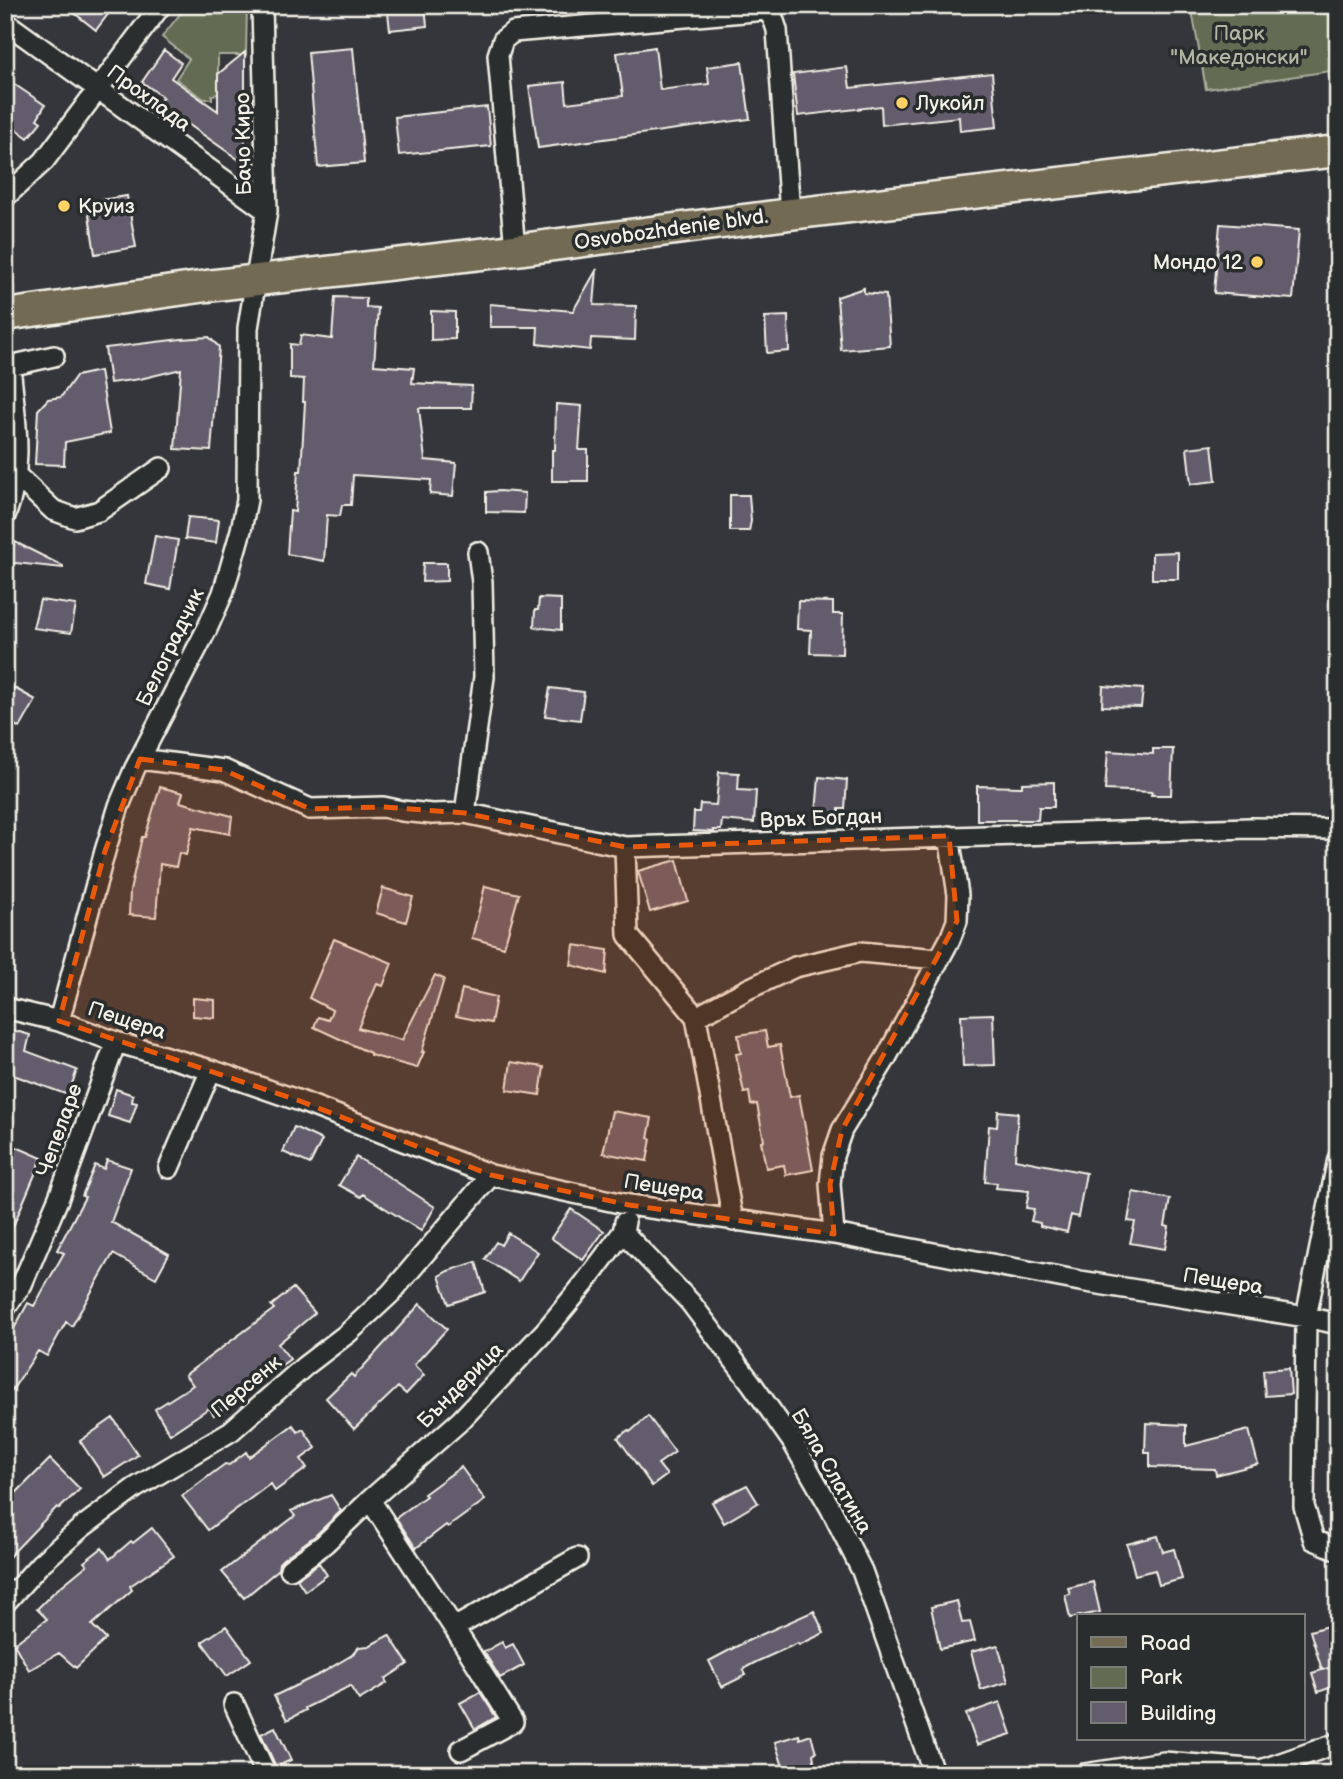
<svg xmlns="http://www.w3.org/2000/svg" width="1343" height="1779" viewBox="0 0 1343 1779" font-family="'Balsamiq Sans',sans-serif">
  <style>
    .green { fill: #636c52; stroke: #acae9d; stroke-width: 2 }
    .building { fill: #635c6d; stroke: #f4f1e8; stroke-width: 2 }
    .lines { fill: none; stroke-linecap: round; stroke-linejoin: round }
    .street-casing { stroke: #f4f1e8; stroke-width: 24 }
    .primary-casing { stroke: #f4f1e8; stroke-width: 35 }
    .street { stroke: #2a2d2e; stroke-width: 19 }
    .primary { stroke: #736b52; stroke-width: 30 }
    .marked { fill: #e8590c; fill-opacity: 0.2; stroke: #e8590c; stroke-width: 5; stroke-dasharray: 14 9; stroke-linejoin: round }
    .poi-dot { fill: #ffd166; stroke: #2a2d2e; stroke-width: 2.5 }
    .labels { text-anchor: middle; stroke-width: 7; stroke-linejoin: round; paint-order: stroke }
    .park-label { font-size: 21px; fill: #b3b5a4; stroke: #2a2d2e }
    .street-label { font-size: 21px; fill: #f4f1e8; stroke: #2a2d2e }
    .poi-label { font-size: 21px; fill: #f4f1e8; stroke: #2a2d2e; text-anchor: start }
  </style>
  <rect width="100%" height="100%" fill="#35363b"/>
  <filter id="ink" filterUnits="userSpaceOnUse"><feTurbulence type="fractalNoise" baseFrequency=".0143" numOctaves="2"/><feDisplacementMap in="SourceGraphic" scale="14" xChannelSelector="R" yChannelSelector="G"/><feConvolveMatrix kernelMatrix="1 2 1 2 8 2 1 2 1" color-interpolation-filters="sRGB"/></filter>
  <g filter="url(#ink)">
    <path class="green" d="M187,5H247L246,55H218V94L212,95V99H204L176,79L189,59L162,37Z
      M1191,5H1338V70L1206,89Z"/>
    <path class="building" d="M64,5H115L96,30Z
      M387,5H425L427,26L390,30Z
      M655,47L660,90L709,84L707,67L742,62L750,119L538,148L529,86L565,82L567,103L623,96L617,53Z
      M353,48L364,163L318,167L308,52Z
      M164,50L181,63L171,78L218,111V74L245,52V164L158,103L163,97L142,82Z
      M847,67L850,88L992,73L997,127L960,131L959,117L882,125L881,106L798,116L793,74Z
      M5,78L45,105L37,119L41,122L28,138L5,121Z
      M487,107L491,146L399,155L395,117Z
      M127,196L136,247L95,254L87,202Z
      M1220,224L1299,230L1293,299L1214,293Z
      M597,269L594,305L636,306L635,340L591,338L590,350L537,344L538,327H490V304L573,311Z
      M864,288V293L886,295L890,346L841,350L837,297Z
      M335,297L366,298V307L378,308L374,365L414,368L412,383L472,386L471,408H419L425,460L456,463L453,496L430,494L431,480L353,475L351,505H342L340,516L327,515L324,561L287,554L290,511L295,512L298,471H301L305,402H303L304,379L290,378V344L299,345L301,335L332,339Z
      M431,311L455,312V339L431,340Z
      M788,316L789,351L767,353L765,317Z
      M209,337L219,347L211,451L175,449L181,369L140,379L110,383L105,348L181,339Z
      M100,371L110,433L65,442L64,465L35,464L38,410L48,399L61,397L76,376Z
      M556,404L582,406L579,450H588V481H552V450H555Z
      M1212,445L1216,481L1191,484L1187,448Z
      M499,491L525,493L524,513L486,512V492Z
      M730,495H749L751,521L749,531H730Z
      M188,517L219,520L216,543L185,539Z
      M155,536L178,540L170,589L146,584Z
      M15,542L63,566V568L5,562Z
      M1178,552V579H1152V553Z
      M423,563H447V581L422,582Z
      M539,598L561,599V630L534,627L535,610H538Z
      M40,600L76,605L71,633L33,628Z
      M798,601L833,602V614H843L842,654L810,653L811,630L797,629Z
      M5,683L36,700L20,728L5,720Z
      M1103,686L1143,689L1141,707L1102,706Z
      M550,688L584,692L580,720L545,716Z
      M1153,749H1173L1171,795H1151L1152,792L1105,790L1108,751L1153,754Z
      M719,772L739,773L738,790L756,791L754,823L722,820L721,830H713L714,832L693,831L694,812H699L700,804L716,805Z
      M819,777L847,780L845,809H839V815L816,813Z
      M1054,782V807H1039L1038,820H977V786L1022,787V783Z
      M160,787L183,793L180,802L232,816L230,834L193,827L186,855L179,853L176,867L160,864L156,917L129,915L130,891L142,837H145Z
      M677,860L688,901L650,912L638,871Z
      M485,886L519,894L504,947L472,938Z
      M383,888L413,897L406,922L376,913Z
      M334,939L392,963L383,986L377,984L358,1028L402,1040L435,975L444,979L422,1052H424L417,1068L370,1055V1053L314,1027L318,1017L328,1020L332,1010L309,998Z
      M574,945L608,950L606,974L571,965Z
      M462,989L496,997L491,1023L456,1016Z
      M193,998L215,1000V1018L193,1016Z
      M993,1014L995,1065L963,1066L961,1015Z
      M5,1028L30,1035L26,1051L77,1070L68,1095L5,1072Z
      M765,1031L768,1047L780,1045L790,1097L799,1095L813,1170L786,1175L784,1165L766,1168L761,1141H764L757,1104L751,1105L749,1092L744,1093L736,1054L741,1053L738,1035Z
      M511,1062L544,1067L540,1095L507,1090Z
      M116,1089L133,1095L132,1102L137,1103L130,1123L108,1116Z
      M612,1111L652,1118L648,1138L651,1139L647,1161L603,1153Z
      M998,1111L1018,1113L1015,1159L1086,1173L1078,1217L1071,1215L1067,1232L1040,1226V1223L1031,1221L1034,1209L1026,1208L1029,1191L996,1188L997,1183L985,1182L989,1126L997,1127Z
      M294,1127L322,1140L310,1164L283,1152Z
      M5,1142L42,1158L5,1245Z
      M356,1157L372,1166L435,1207L421,1231L363,1194L361,1197L339,1185Z
      M107,1160L131,1168L111,1222L169,1254L156,1278L113,1254L72,1326L66,1322L47,1356L38,1351L5,1401V1345L28,1303L34,1306L64,1253L57,1250L85,1197L82,1196L95,1165L104,1169Z
      M1133,1192L1170,1199L1165,1226L1169,1227L1165,1249L1130,1243L1135,1222L1128,1221Z
      M571,1209L604,1231L583,1260L551,1238Z
      M508,1233L538,1252L519,1281L485,1259L496,1242L501,1245Z
      M476,1262L485,1292L449,1304L439,1276L448,1271Z
      M293,1288L315,1313L278,1344L290,1359L214,1415L209,1408L170,1434L155,1409L193,1385L185,1375L274,1309L271,1306Z
      M420,1304L447,1329L414,1365L424,1375L406,1394L398,1387L354,1429L326,1398L351,1374L354,1377Z
      M1289,1368L1291,1394L1265,1396L1263,1370Z
      M648,1416L675,1452L658,1464L667,1475L652,1486L618,1438L628,1430L630,1432Z
      M113,1418L138,1455L104,1477L80,1441Z
      M1146,1423L1186,1425V1446L1249,1430L1258,1464L1216,1475L1215,1469L1150,1467V1453H1145Z
      M293,1425L298,1432L303,1429L316,1448L301,1459L307,1468L275,1491L270,1484L208,1530L182,1496L225,1464L229,1465L246,1452L249,1457Z
      M50,1459L80,1489L59,1509L57,1507L5,1561V1504Z
      M461,1467L485,1500L448,1527L446,1525L416,1548L396,1518L426,1496L424,1494Z
      M747,1485L758,1503L724,1523L712,1502Z
      M331,1495L341,1511L315,1536L283,1559L279,1563L278,1570L244,1598L222,1572L295,1516L291,1511Z
      M152,1528L174,1556L130,1586L132,1590L92,1625L106,1639L76,1668L59,1653L29,1670L14,1644L47,1619L37,1609L54,1592L87,1565L84,1562L102,1548L110,1559L131,1541L133,1543Z
      M1158,1536L1163,1552L1174,1549L1182,1579L1159,1585L1155,1570L1135,1575L1127,1544Z
      M319,1563L327,1575L305,1591L297,1579Z
      M1093,1582L1100,1612L1070,1618L1065,1595L1070,1594L1068,1588Z
      M957,1601L962,1623L970,1622L975,1641L940,1649L931,1607Z
      M814,1611L824,1633L799,1645L798,1643L756,1662L743,1669L746,1675L722,1687L709,1661L745,1642Z
      M1338,1623V1665L1322,1670L1310,1631Z
      M226,1626L251,1660L227,1676L202,1642Z
      M389,1635L408,1664L385,1679L387,1683L359,1700L350,1686L305,1708L306,1710L287,1720L274,1696L320,1674L352,1655L359,1647L369,1646Z
      M502,1642L505,1648L513,1644L524,1665L500,1678L484,1652Z
      M998,1645L1008,1682L981,1690L971,1652Z
      M1332,1667L1338,1685L1318,1692L1312,1673Z
      M480,1692L496,1717L475,1729L460,1703Z
      M1000,1702L1011,1734L977,1745L966,1714Z
      M275,1727L291,1760L276,1767L261,1734Z
      M799,1735L800,1739L811,1735L816,1752L813,1754L815,1765L785,1773L775,1742Z"/>
    <g class="lines">
      <g class="street-casing">
        <path id="street" d="M5,22L267,211
          M5,197L44,161L161,5
          M515,250L498,55L503,40L513,32L766,10L773,18L777,30L790,214
          M5,367L54,356
          M17,476L53,510L75,518L99,511L161,468
          M5,516C25,466 15,418 10,366
          M140,759L224,770L310,809L383,807L402,811L432,814L465,813L625,847L1250,828L1338,829
          M465,813L484,677L482,582L478,552
          M625,847L628,935L696,1017L733,1221
          M5,1008L59,1021L116,1042L211,1070L300,1101L491,1175L629,1205L834,1234L1080,1281L1306,1317L1338,1324
          M696,1017L748,989L795,967L860,952L938,959
          M59,1021L105,851L119,806L135,768L207,629L223,593L241,530L247,500L248,328L267,211L262,5
          M1338,1159L1306,1317L1304,1506L1314,1540L1338,1550
          M169,1168L211,1070
          M623,1232L690,1302L752,1384L792,1441L831,1509L862,1571L934,1774
          M834,1234L830,1184L833,1156L842,1130L886,1058L950,939L957,921L958,895L949,836
          M5,1308L22,1284L59,1197L116,1042
          M370,1500L454,1628L513,1722L461,1750
          M290,1569L323,1545L370,1500L460,1421L546,1330L584,1284L623,1232L625,1222
          M5,1603L40,1564L81,1528L135,1488L231,1431L305,1366L348,1333L391,1293L491,1175
          M454,1628L577,1558
          M234,1704L266,1774
          M1261,1770L1338,1743
          M1084,1774L1164,1762L1261,1770L1263,1774"/>
      </g>
      <g class="primary-casing">
        <path id="primary" d="M5,315L207,286L515,250L790,214L1338,151"/>
      </g>
      <use href="#street" class="street"/>
      <use href="#primary" class="primary"/>
    </g>
  </g>
  <path class="marked" d="M140,759L224,770L310,809L383,807L465,813L625,847L949,836L957,921L842,1130L830,1184L834,1234L629,1205L491,1175L300,1101L59,1021L105,851Z"/>
  <g class="poi-dot">
    <circle cx="902" cy="103" r="7"/>
    <circle cx="64" cy="206" r="7"/>
    <circle cx="1257" cy="262" r="7"/>
  </g>
  <g class="labels">
    <g class="park-label">
      <text x="1239" y="40">Парк<tspan x="1239" dy="24">"Македонски"</tspan></text>
    </g>
    <g class="street-label">
      <text transform="translate(149 98) rotate(36)" y="7">Прохлада</text>
      <text transform="translate(243 144) rotate(-91)" y="7">Бачо Киро</text>
      <text transform="translate(671 229) rotate(-8)" y="7">Osvobozhdenie blvd.</text>
      <text transform="translate(170 647) rotate(-64)" y="7">Белоградчик</text>
      <text transform="translate(821 818) rotate(-2)" y="7">Връх Богдан</text>
      <text transform="translate(127 1020) rotate(18)" y="7">Пещера</text>
      <text transform="translate(59 1130) rotate(-70)" y="7">Чепеларе</text>
      <text transform="translate(664 1187) rotate(9)" y="7">Пещера</text>
      <text transform="translate(1223 1281) rotate(9)" y="7">Пещера</text>
      <text transform="translate(460 1385) rotate(-45)" y="7">Бъндерица</text>
      <text transform="translate(246 1386) rotate(-40)" y="7">Персенк</text>
      <text transform="translate(832 1471) rotate(60)" y="7">Бяла Слатина</text>
    </g>
    <g class="poi-label">
      <text x="916" y="110">Лукойл</text>
      <text x="78" y="213">Круиз</text>
      <text x="1243" y="269" text-anchor="end">Мондо 12</text>
    </g>
  </g>
  <rect width="1343" height="1779" fill="none" stroke="#2a2d2e" stroke-width="28"/>
  <rect x="14" y="14" width="1315" height="1751" fill="none" stroke="#f4f1e8" stroke-width="2.5" filter="url(#ink)"/>
  <rect x="1077" y="1614" width="228" height="126" fill="#2a2d2e" stroke="#7b7b78" stroke-width="2"/>
  <rect x="1091" y="1637" width="35" height="10" fill="#736b52" stroke="#7b7b78" stroke-width="2"/>
  <text x="1140" y="1650" font-size="21" fill="#f4f1e8">Road</text>
  <rect x="1091" y="1667" width="35" height="21" fill="#636c52" stroke="#7b7b78" stroke-width="2"/>
  <text x="1140" y="1684" font-size="21" fill="#f4f1e8">Park</text>
  <rect x="1091" y="1702" width="35" height="21" fill="#635c6d" stroke="#7b7b78" stroke-width="2"/>
  <text x="1140" y="1720" font-size="21" fill="#f4f1e8">Building</text>
</svg>
